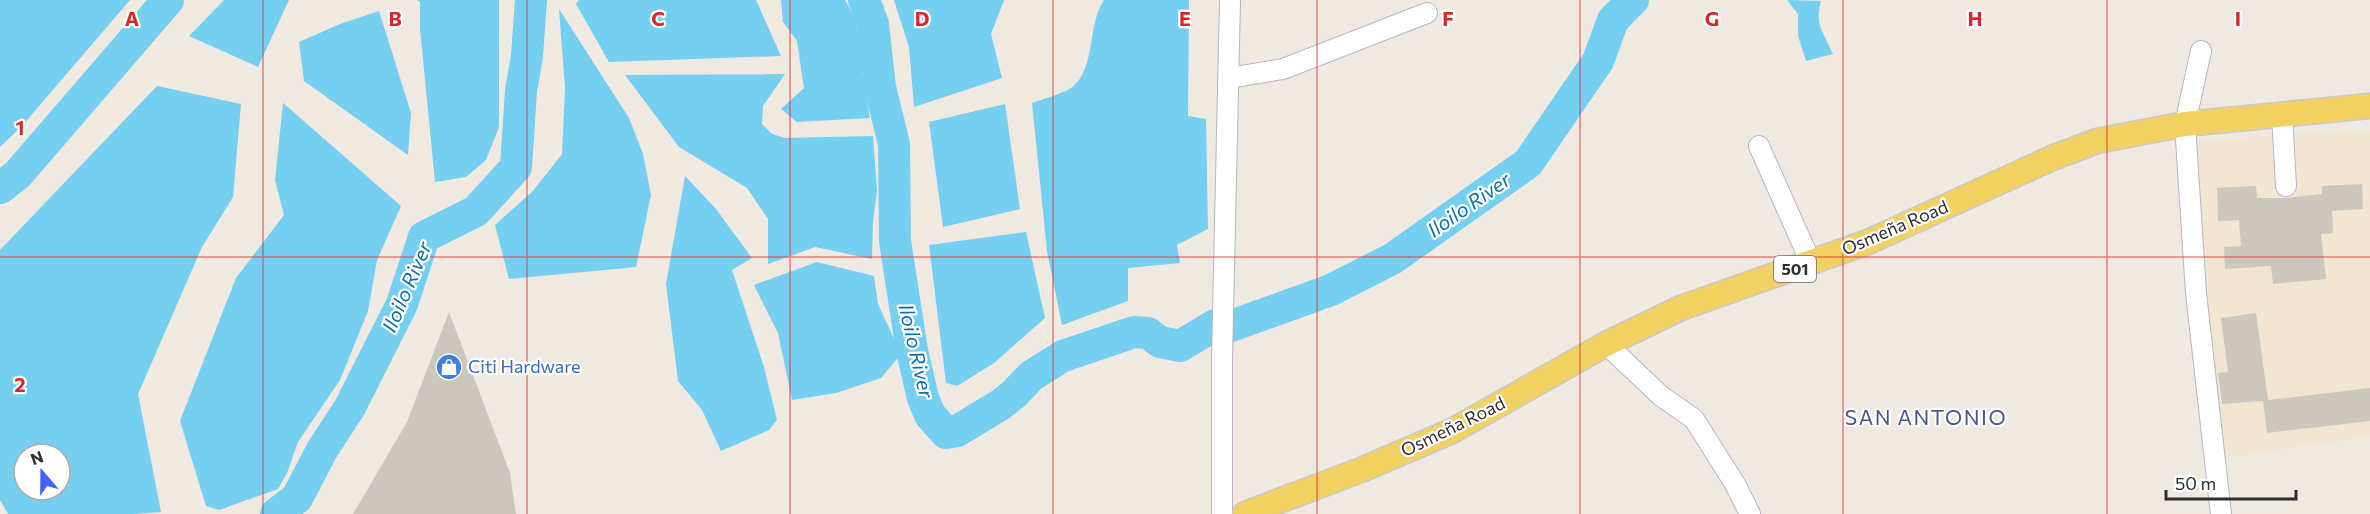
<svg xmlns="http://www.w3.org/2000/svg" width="2370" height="514" viewBox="0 0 2370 514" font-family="Commissioner,sans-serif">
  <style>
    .education { fill: #f0e6d1 }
    .water { fill: #75cff0; fill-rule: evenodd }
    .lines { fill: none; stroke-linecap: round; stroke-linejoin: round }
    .river { stroke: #75cff0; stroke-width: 32 }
    .building { fill: #cbc7bf }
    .minor-casing { stroke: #b4b7c1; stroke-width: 22 }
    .major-casing { stroke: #c9c9c9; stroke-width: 27 }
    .minor { stroke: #fff; stroke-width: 20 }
    .major { stroke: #f2d163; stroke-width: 24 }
    .grid { fill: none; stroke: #d62828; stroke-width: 1.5; stroke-opacity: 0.55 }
    .labels { text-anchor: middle; stroke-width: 4.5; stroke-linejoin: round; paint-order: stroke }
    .shield { fill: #fff; stroke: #6d6d6d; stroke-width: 1.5 }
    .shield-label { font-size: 16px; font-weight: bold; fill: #2e2e2e }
    .street-label { font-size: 18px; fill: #2e2e2e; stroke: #fff }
    .shop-label { font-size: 18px; fill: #366cbe; stroke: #fff; text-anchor: start }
    .water-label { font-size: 20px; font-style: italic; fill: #0d6fa3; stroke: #fff }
    .quarter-label { font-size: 21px; letter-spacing: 1.5px; fill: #4d5680; stroke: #fff }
    .grid-label { font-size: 20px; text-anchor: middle; font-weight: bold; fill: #d62828; stroke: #fff; stroke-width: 4.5; stroke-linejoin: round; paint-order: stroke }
  </style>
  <rect width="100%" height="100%" fill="#efe9e1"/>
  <path class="education" d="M2370,130V436L2221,458L2194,141Z"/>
  <path class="water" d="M0,0H130L21,127L0,147Z
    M224,0H289L258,67L189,36Z
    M417,0H499V127L486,160L466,177L435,182L420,29V2Z
    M579,0H756L781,56L609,62L576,4Z
    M781,0H845L853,15L864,48L862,72L870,118L797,122L781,109L804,88L797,41L783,22Z
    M894,0H1004L991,34L1002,78L914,107L909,47Z
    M1104,0H1189L1188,116L1206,119L1208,229L1177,245L1180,263L1128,268V301L1062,325L1047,251L1032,103C1044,99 1057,95 1068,90C1097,74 1086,26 1104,0Z
    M1787,0L1821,1C1814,25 1824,33 1833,54L1806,61L1798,36V14Z
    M559,9L629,118L643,154L651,195L636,267L509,279L495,225L533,191L562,154L565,88Z
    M379,11L411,113L408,155L304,81L299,42L340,24Z
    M785,74L763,106L762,124L772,134L785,138L873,136L877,191L873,222L872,259L815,247L768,264V219L747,188L679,147L625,75Z
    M157,86L241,104L233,197L202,247L138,394L161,512L134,514H8L0,500V250ZM24,454H60V490H24Z
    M283,103L401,206L377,260L368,311L340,380L298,442L287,473L278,489L219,510L206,506L180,421L236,278L284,215L275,180Z
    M1005,104L1020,209L943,227L929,122Z
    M685,176L716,209L752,258L732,270L764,367L777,420L769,430L721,451L702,410L678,381L666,284Z
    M1026,232L1045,318L994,363L957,386L946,383L929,245Z
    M817,262L874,276L878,304L901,354L881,378L836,393L792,400L778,333L754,285Z"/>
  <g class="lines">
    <path class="river" d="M864,0L873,24L880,87L894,144L895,241L912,351L923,398L930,415L946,433L957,431L1000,405L1014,394L1031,376L1063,356L1134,332L1148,333L1160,342L1180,346L1215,325
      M0,188L18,174L168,0
      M1231,326L1331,290L1392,259L1528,163L1598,61L1613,20L1633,0
      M276,514L297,498L322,450L350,407L402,304L424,237L476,211L516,167L521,91L527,56L531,0"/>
  </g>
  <path class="building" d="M2362,184L2363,209L2332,211L2333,233L2321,234L2326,279L2273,284L2271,266L2225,269L2224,247L2241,246L2239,220L2218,221L2217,188L2256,186L2257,198H2286L2322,194V186Z
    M449,312L510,473L516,514H353L407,422Z
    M2256,313L2268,400L2370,388V421L2267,433L2263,401L2222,404L2218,373L2228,372L2221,318Z"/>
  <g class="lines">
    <g class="minor-casing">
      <path id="minor" d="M2201,51L2185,124L2196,293L2221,514
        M1229,78L1283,69L1427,13
        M2282,114L2286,186
        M1759,146L1811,263
        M1606,344L1661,396L1694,419L1735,484L1750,514
        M1222,514V359L1230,0"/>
    </g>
    <g class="major-casing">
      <path id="major" d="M1245,514L1361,470L1452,431L1606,344L1681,308L1868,242L2052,158L2097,141L2185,124L2370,106"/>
    </g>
    <use href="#minor" class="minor"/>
    <use href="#major" class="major"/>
  </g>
  <path class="grid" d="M263,0V514M527,0V514M790,0V514M1053,0V514M1317,0V514M1580,0V514M1843,0V514M2107,0V514M0,257H2370"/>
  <defs>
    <g id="shop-disc" transform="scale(1.35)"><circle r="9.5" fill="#3f7fe0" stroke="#fff"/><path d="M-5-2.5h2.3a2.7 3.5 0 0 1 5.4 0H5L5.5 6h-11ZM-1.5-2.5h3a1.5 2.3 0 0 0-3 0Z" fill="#fff"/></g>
  </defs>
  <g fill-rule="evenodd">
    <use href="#shop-disc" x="449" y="367"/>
  </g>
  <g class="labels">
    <rect class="shield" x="1774" y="256" width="42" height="26" rx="4.5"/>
    <g class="shield-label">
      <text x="1795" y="275">501</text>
    </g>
    <g class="street-label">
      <text transform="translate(1895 228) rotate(-23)" y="6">Osmeña Road</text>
      <text transform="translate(1453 427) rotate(-26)" y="6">Osmeña Road</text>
    </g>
    <g class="shop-label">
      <text x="468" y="373">Citi Hardware</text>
    </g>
    <g class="water-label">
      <text transform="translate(1469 205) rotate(-35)" y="7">Iloilo River</text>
      <text transform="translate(407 287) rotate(-67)" y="7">Iloilo River</text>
      <text transform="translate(916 351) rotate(77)" y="7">Iloilo River</text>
    </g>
    <g class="quarter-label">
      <text x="1926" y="425">SAN ANTONIO</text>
    </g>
  </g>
  <g class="grid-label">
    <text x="132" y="26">A</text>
    <text x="395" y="26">B</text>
    <text x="658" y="26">C</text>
    <text x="922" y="26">D</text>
    <text x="1185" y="26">E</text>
    <text x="1448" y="26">F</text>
    <text x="1712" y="26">G</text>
    <text x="1975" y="26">H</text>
    <text x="2238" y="26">I</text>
    <text x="20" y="135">1</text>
    <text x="20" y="392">2</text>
  </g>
  <g transform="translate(42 472) rotate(340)"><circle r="28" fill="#ffffff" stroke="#ababab" stroke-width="1.5"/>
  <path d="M0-4.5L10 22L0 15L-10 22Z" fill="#4264fb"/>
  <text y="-9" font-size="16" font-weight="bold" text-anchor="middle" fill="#2e2e2e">N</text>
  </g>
  <path d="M2166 490v9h130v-9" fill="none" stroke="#2e2e2e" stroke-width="3"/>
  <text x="2175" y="490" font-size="18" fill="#2e2e2e" stroke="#ffffff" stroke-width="4.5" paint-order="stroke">50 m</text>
</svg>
